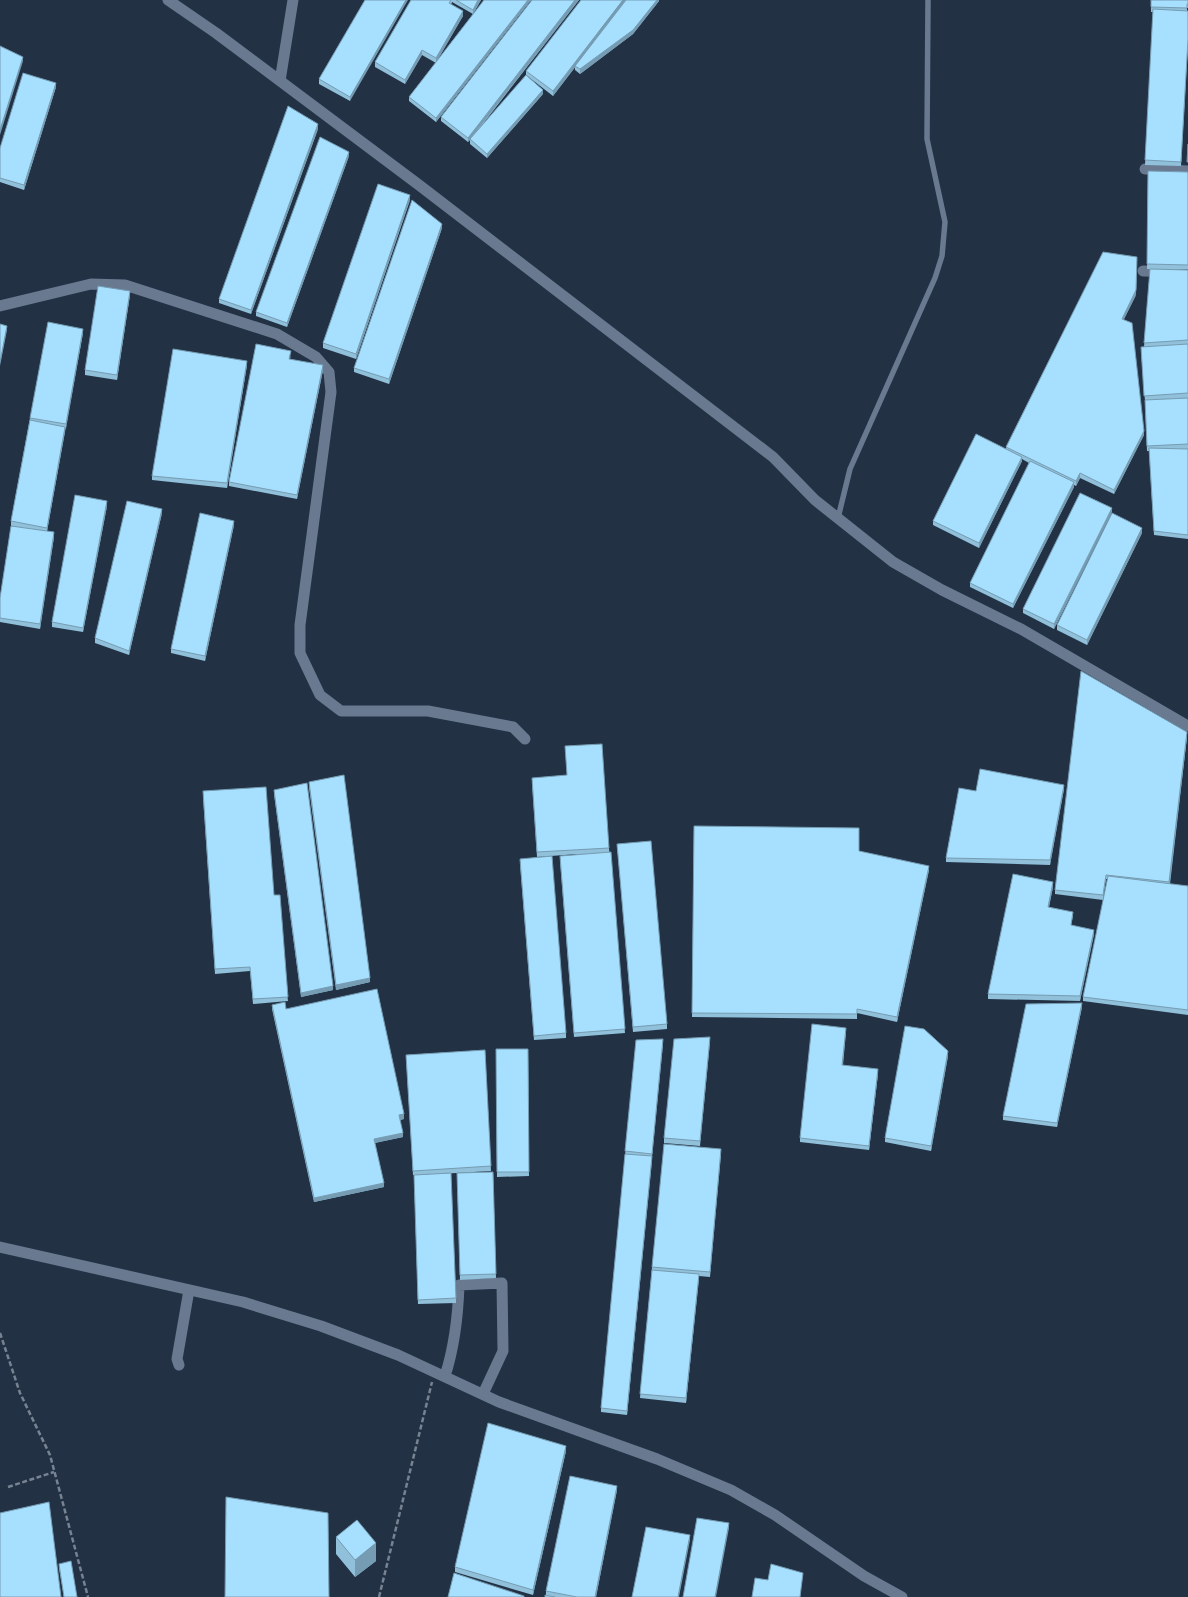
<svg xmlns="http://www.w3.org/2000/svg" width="1188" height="1597" viewBox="0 0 1188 1597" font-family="Ubuntu,sans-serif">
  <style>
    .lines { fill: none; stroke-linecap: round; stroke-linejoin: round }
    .path { stroke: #778392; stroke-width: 2.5; stroke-dasharray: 5 2.5; stroke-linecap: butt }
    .lane { stroke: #697990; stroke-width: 5.5 }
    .street { stroke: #697990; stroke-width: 11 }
    .wall { fill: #90c0da }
    .shaded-wall { fill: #759cb2 }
    .building { fill: #a7dffe; stroke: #759cb2 }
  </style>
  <rect width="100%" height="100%" fill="#223144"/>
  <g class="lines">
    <path class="path" d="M0,1333L20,1393L50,1455L88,1597
      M8,1487L54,1472
      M379,1597L432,1382"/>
    <path class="lane" d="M838,518L850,469L935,278L942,256L945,222L927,139L928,0"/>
    <path class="street" d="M168,0L216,33L419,185L773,457L815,500L893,562L942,590L1021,629L1188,726
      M280,81L293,0
      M1145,169L1188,171
      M1143,271L1188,272
      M0,306L91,284L125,285L277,334L316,357L329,372L331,392L300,625V653L320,695L341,711H428L513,727L525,739
      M0,1247L243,1302L321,1326L398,1355L499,1402L657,1459L731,1490L775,1515L864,1576L902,1597
      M179,1365L177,1359L189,1290
      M445,1376C455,1345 458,1317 459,1285L502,1283L503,1351L483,1394"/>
  </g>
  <path class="wall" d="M365,0L350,101L319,84V79Z
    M411,0H481L473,14L452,2L451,5L463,16L436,62L484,0H531L436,122L409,101V97L436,63L422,55L405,84L375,67V62Z
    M532,0H579L472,138L543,94L487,158L470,144V140L468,142L441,121V117Z
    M659,0V1L633,34L580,74L575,70V67L553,96L526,75V71Z
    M1151,0H1188V8H1187V11L1188,44L1181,166L1145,165L1153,12H1151Z
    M56,87L24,190L0,182V148Z
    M318,129L251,314L219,303V299Z
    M349,156L287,327L256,316V312Z
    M1148,171L1188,172V269H1162L1188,270V539L1154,535L1149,451H1147L1145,401L1141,352L1144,347L1150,269H1147Z
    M410,200L356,359L323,348V343Z
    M442,228L389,384L354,372V368Z
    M130,295L117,380L85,375V370Z
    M1136,295L1124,319L1144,435L1114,494L1080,478L1076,486L1074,485V487L1013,608L970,587V583L1029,463L1022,459V461L979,548L933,525V521L1006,449V447Z
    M83,333L47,531L54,537L40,629L0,622V598L11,526V521L30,418Z
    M291,355L290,359L323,370L297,499L229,486V482Z
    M247,365L227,488L152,480V476Z
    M107,506L83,632L52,627V622Z
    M1112,512L1054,629L1023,613V609Z
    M162,513L129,655L95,643V638Z
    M234,525L205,661L171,653V649Z
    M1142,533L1087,645L1057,630V625Z
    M1187,737L1170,884L1188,886V1015L1083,1001V997L1108,879H1106L1103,900L1055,894V890Z
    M309,782L370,982L336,990L309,787Z
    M532,782L609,848L625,1033L574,1037L560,860L578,854L537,857Z
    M1064,789L1050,865L946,862V858L976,791Z
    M274,790L333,990L301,997L274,794Z
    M203,796L274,895L288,1001L253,1004L250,971L215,974Z
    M694,826L859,851L929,870L897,1022L857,1013V1019L692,1017Z
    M617,844L667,1024V1029L633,1032Z
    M520,863L566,1033V1038L534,1040Z
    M1053,887L1049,907L1073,916L1071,925L1094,934L1080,1001L988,999V994Z
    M272,1005L286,1009L404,1119L400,1120L403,1137L375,1143L384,1187L314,1202L272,1009Z
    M1082,1007L1057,1127L1003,1120V1116Z
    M846,1032L843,1065L878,1074L869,1150L800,1142V1138Z
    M636,1040L663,1044L627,1415L601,1412V1408Z
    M710,1042L700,1146L664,1143V1138Z
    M496,1049H528L529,1176L497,1177Z
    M485,1050L491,1171L421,1175L456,1298V1303L418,1304L414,1175H413L406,1055Z
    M948,1056L931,1151L885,1142V1138Z
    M721,1154L710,1277L699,1276L686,1403L640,1398L652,1267Z
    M493,1172L496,1278L460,1280L457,1173Z
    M566,1451L533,1595L455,1572V1567Z
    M617,1490L596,1597H545L546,1595V1591Z
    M336,1537L376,1561L355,1577L336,1554Z
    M59,1564L77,1597H64L59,1568Z"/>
  <path class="shaded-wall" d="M406,0H408L350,101V97Z
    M478,0H481L473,14V10Z
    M528,0H531L436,122V118Z
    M575,0H579L468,142V138Z
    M623,0H627L553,96V91Z
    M657,0H659V1L633,34L580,74V69Z
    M463,11V16L436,63V58Z
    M422,50V55L405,84V80Z
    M23,57V61L0,135V130Z
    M56,83V87L24,190V185Z
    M543,90V94L487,158V154Z
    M318,124V129L251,314V310Z
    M349,152V156L287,327V323Z
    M410,195V200L356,359V354Z
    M442,224V228L389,384V379Z
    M1137,261L1136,295L1122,323V319Z
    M130,291V295L117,380V375Z
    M7,326V330L0,366V362Z
    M83,329V333L66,429V424Z
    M247,361V365L227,488V483Z
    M323,365V370L297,499V495Z
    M65,427V431L47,532V528Z
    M1144,431V435L1114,494V490Z
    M1022,457V461L979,548V543Z
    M1080,473V478L1076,486V481Z
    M1074,482V487L1013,608V604Z
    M107,501V506L83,632V628Z
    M1112,508V512L1054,629V624Z
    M162,509V513L129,655V651Z
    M234,521V525L205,661V656Z
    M1142,528V533L1087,645V640Z
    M54,532V537L40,629V624Z
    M1187,732V737L1169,887V882Z
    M1064,785V789L1050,865V860Z
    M929,866V870L897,1022V1017Z
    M1053,882V887L1048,911V907Z
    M1094,930V934L1080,1001V996Z
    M370,978V982L336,990V985Z
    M333,986V990L301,997V993Z
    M1082,1003V1007L1057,1127V1123Z
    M948,1051V1056L931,1151V1146Z
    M878,1069V1074L869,1150V1146Z
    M404,1114V1119L399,1120V1115Z
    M403,1133V1137L374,1143V1139Z
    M652,1156V1161L627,1415V1411Z
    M384,1183V1187L314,1202V1198Z
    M699,1274V1279L686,1403V1398Z
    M566,1446V1451L533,1595V1590Z
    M617,1486V1490L596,1597H595Z
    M729,1523V1528L716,1597H715Z
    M690,1535V1540L679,1597H678Z
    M376,1543V1561L355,1577V1560Z"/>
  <path class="building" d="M365,0H406L350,97L319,79Z
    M411,0H451L449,3L463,11L436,58L422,50L405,80L375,62Z
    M456,0H478L473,10Z
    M484,0H528L436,118L409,97Z
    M532,0H575L468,138L441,117Z
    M581,0H623L553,91L526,71Z
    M626,0H657L633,30L580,69L575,66Z
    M1151,0H1188V4H1187V8L1151,7Z
    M1153,9L1188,11V39L1181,162L1145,160Z
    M0,46L23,57L0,130Z
    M23,73L56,83L24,185L0,178V148Z
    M526,75L543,90L487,154L470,139Z
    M288,106L318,124L251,310L219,299Z
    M320,137L349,152L287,323L256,312Z
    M1188,144V162H1187Z
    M1148,171L1188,172V265L1147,264Z
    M378,184L410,195L356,354L323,343Z
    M412,200L442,224L389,379L354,368Z
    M1103,252L1137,257L1136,290L1122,319L1132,323L1144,431L1114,490L1080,473L1076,481L1006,447Z
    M1150,269L1188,270V340L1144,343Z
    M98,286L130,291L117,375L85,370Z
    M48,322L83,329L66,424L30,418Z
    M0,324L7,326L0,362Z
    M256,344L291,351L289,359L323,365L297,495L229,482Z
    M1188,344V393L1144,396L1141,347Z
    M173,349L247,361L227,483L152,476Z
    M1188,398V444L1147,446L1145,400Z
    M30,420L65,427L47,528L11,521Z
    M976,434L1022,457L979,543L933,521Z
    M1149,448L1188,449V535L1154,531Z
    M1030,461L1074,482L1013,604L970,583Z
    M1080,493L1112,508L1054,624L1023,609Z
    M75,495L107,501L83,628L52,622Z
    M127,501L162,509L129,651L95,638Z
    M200,513L234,521L205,656L171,649Z
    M1112,513L1142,528L1087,640L1057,625Z
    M11,526L54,532L40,624L0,618V598Z
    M1081,671L1187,732L1169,882L1106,875L1103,895L1055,890Z
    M602,744L609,848L537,852L532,778L567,775L565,746Z
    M980,769L1064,785L1050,860L946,858L959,788L976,791Z
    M344,775L370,978L336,985L309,782Z
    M307,783L333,986L301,993L274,790Z
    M266,787L274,895H280L288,997L253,999L250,967L215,969L203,791Z
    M694,826L859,828V851L929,866L897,1017L857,1009V1014L692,1013Z
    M651,841L667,1024L633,1027L617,844Z
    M611,852L625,1029L574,1033L560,856Z
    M552,856L566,1033L534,1036L520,859Z
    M1013,874L1053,882L1048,907L1073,912L1071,925L1094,930L1080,996L988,994Z
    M1108,876L1188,886V1010L1083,997Z
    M377,989L404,1114L399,1115L403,1133L374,1139L384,1183L314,1198L272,1005L285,1002L286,1009Z
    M1082,1003L1057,1123L1003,1116L1026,1004Z
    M812,1024L846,1028L842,1065L878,1069L869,1146L800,1138Z
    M905,1026L924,1029L948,1051L931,1146L885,1138Z
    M710,1037L700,1141L664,1138L674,1039Z
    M663,1039L652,1154L625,1151L636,1040Z
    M496,1049H528L529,1172H497Z
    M485,1050L491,1166L413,1171L406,1055Z
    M664,1144L721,1149L710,1272L652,1267Z
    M625,1154L652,1156L627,1411L601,1408Z
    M493,1172L496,1274L460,1275L457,1173Z
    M451,1173L456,1298L418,1300L414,1175Z
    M652,1270L699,1274L686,1398L640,1394Z
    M488,1423L566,1446L533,1590L455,1567Z
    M570,1476L617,1486L595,1597H577L546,1591Z
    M226,1497L328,1513L329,1597H225Z
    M49,1502L61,1597H0V1513Z
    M697,1518L729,1523L715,1597H683Z
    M357,1520L376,1543L355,1560L336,1537Z
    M646,1527L690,1535L678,1597H632Z
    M71,1561L77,1597H64L59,1564Z
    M771,1564L803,1573L800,1597H752L755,1578L768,1580Z
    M454,1573L524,1596V1597H448Z
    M545,1595L555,1597H545Z"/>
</svg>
